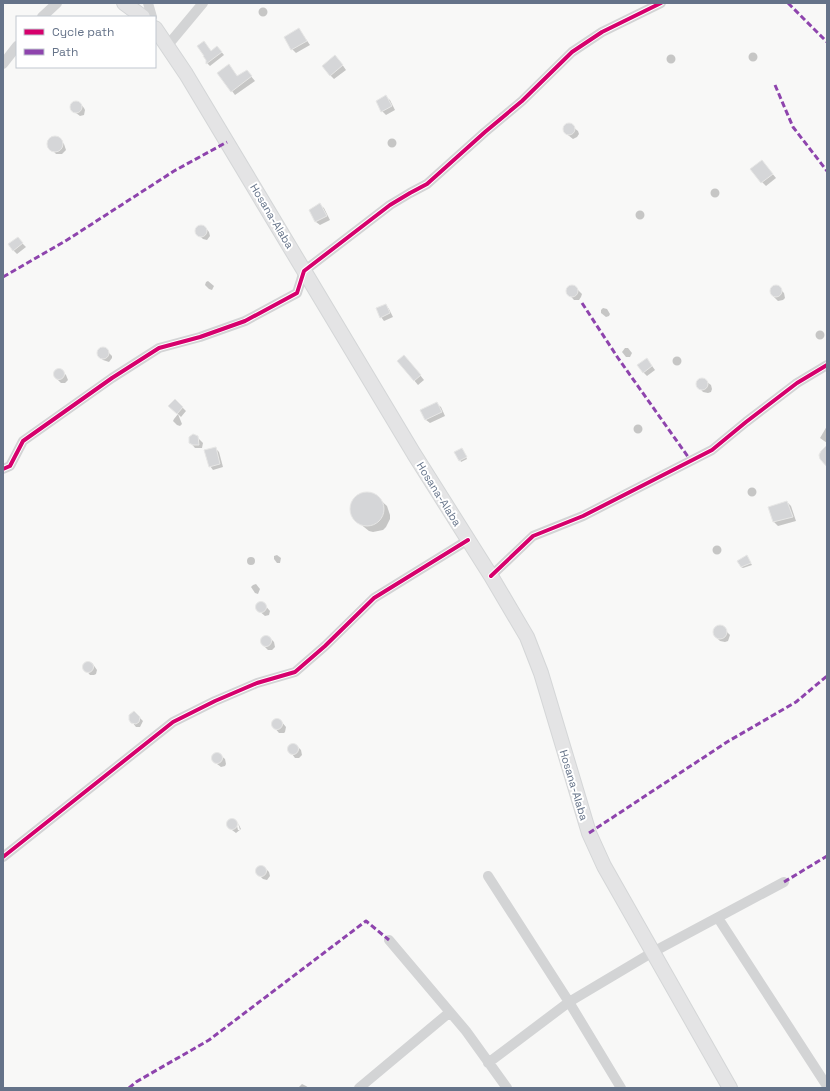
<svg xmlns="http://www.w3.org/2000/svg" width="830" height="1091" viewBox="0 0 830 1091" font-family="'Space Grotesk',sans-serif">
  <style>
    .shadow { fill: #0003 }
    .building { fill: #d5d6d8; stroke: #e7e7e6 }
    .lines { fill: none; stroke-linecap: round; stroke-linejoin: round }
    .secondary-casing { stroke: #d4d6d7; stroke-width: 16 }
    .street { stroke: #d3d4d5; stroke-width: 10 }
    .secondary { stroke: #e4e4e5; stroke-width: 14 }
    .quiet { stroke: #8e44ad; stroke-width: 3; stroke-dasharray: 6 3; stroke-linecap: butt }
    .cycleway-casing { stroke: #fff; stroke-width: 6 }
    .cycleway { stroke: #d6006c; stroke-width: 4 }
    .labels { text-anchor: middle; stroke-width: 4; stroke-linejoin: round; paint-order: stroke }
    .street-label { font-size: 11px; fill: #657389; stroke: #fff }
  </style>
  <rect width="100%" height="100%" fill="#f8f8f7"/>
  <path class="shadow" d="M258.5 12a4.5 4.5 0 1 1 9 0a4.5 4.5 0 1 1-9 0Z
    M299,29L310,45L296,53L292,49Z
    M204,42L211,51L220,50L224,55L210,66L207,63Z
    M748.5 57a4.5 4.5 0 1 1 9 0a4.5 4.5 0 1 1-9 0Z
    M666.5 59a4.5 4.5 0 1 1 9 0a4.5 4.5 0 1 1-9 0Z
    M339,60L346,70L334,79L330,75Z
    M232,69L238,77L250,75L255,81L235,95L232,91Z
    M386,97L390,100L395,110L386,115L382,111Z
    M73,102L80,103L84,108L85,110L84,115L80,116L72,110L71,106Z
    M569,124L578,131L579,134L577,137L573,139L564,132L565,126Z
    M55,137L60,140L64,144L66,150L62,154H56L49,146L50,140Z
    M387.5 143a4.5 4.5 0 1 1 9 0a4.5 4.5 0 1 1-9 0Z
    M762,161L776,178L766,186L762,182Z
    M710.5 193a4.5 4.5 0 1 1 9 0a4.5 4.5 0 1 1-9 0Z
    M320,205L324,208L330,220L320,225L316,222L310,210Z
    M635.5 215a4.5 4.5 0 1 1 9 0a4.5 4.5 0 1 1-9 0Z
    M201,226L205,227L209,232L210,236L207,240L203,239L196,232L197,228Z
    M21,242L26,247L17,254L13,250Z
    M208,281L214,286L212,290L209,289L205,285L206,282Z
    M570,286L575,287L582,294L581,297L579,300H574L567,292L568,287Z
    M773,287H778L784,293L785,298L783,300L778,301L771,294V291Z
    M386,305L389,309L393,317L384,321L381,317Z
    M603,308L607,309L610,314L609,316L606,317L601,313V310Z
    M815.5 335a4.5 4.5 0 1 1 9 0a4.5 4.5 0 1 1-9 0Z
    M104,348L112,356V358L109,362L103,360L99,356L98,352L100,349Z
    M625,348H628L632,353L630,357H626L622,352Z
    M672.5 361a4.5 4.5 0 1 1 9 0a4.5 4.5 0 1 1-9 0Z
    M647,359L655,370L647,376L643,372Z
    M408,360L424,380L418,385L398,361Z
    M58,370L62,371L66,375L68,380L65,383H61L54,376L55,372Z
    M703,379L711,385L712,389L711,392L708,393L703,392L697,385L698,381Z
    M175,400L186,411L181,417L170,406Z
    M437,404L441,407L445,416L430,423L426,420Z
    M178,414L182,424L180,426L177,425L173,421L174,419Z
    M633.5 429a4.5 4.5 0 1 1 9 0a4.5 4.5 0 1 1-9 0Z
    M827,426V443L820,438Z
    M195,435L203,443L202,448H195L189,441L190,437Z
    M215,448L219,452L223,467L213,470L210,466Z
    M463,451L467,459L461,462L460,460Z
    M747.5 492a4.5 4.5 0 1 1 9 0a4.5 4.5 0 1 1-9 0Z
    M369,493L377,497L387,506L390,515V519L386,527L383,530L373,532L369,531L354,519L351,510L352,505L357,497L360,495Z
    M787,502L791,506L796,521L778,526L774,522L770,507Z
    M712.5 550a4.5 4.5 0 1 1 9 0a4.5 4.5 0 1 1-9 0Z
    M277,555L281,558L280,563H277L274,559V556Z
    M247 561a4 4 0 1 1 8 0a4 4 0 1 1-8 0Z
    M748,558L752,565L743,568L741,567Z
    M256,584L260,589L258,594L255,593L251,587L253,585Z
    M260,602L263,603L270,611L269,615L265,616L258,610L257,607Z
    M718,627H722L730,635L728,641L725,642L720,641L716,637L714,634V630Z
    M266,637L270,638L274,642L275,647L272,650H268L261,643L262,639Z
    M88,662L92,663L97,670L96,674L94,675H90L84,668V664Z
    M134,712L143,721L140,727H136L132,722Z
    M277,720L281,721L286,727L285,732L284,733H279L273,726L274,722Z
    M293,745L297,746L301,750L302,755L299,758H295L289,750V747Z
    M215,754H219L225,759L226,764L225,766L221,767L213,761L212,758Z
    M234,819L237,822H236L238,830H240L238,823L241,829L236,833L228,827L227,823L230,820Z
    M261,866L265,868L269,872L270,876L267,880L263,879L256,872L257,868Z
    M302,1084L306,1086L309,1088H298Z"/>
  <path class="building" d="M299,28L307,41L291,50L284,37Z
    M204,41L211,51L217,46L222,52L206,64V60L203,56H204L197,46Z
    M335,55L343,65L330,76L322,66Z
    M229,64L237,76L247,70L252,76L231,92L217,73Z
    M386,95L392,106L381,112L376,101Z
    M70 107a6 6 0 1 1 12 0a6 6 0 1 1-12 0Z
    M563 129a6 6 0 1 1 12 0a6 6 0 1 1-12 0Z
    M47 144a8 8 0 1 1 16 0a8 8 0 1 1-16 0Z
    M762,160L773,174L761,183L750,169Z
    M320,203L327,216L315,222L309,210Z
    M195 231a6 6 0 1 1 12 0a6 6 0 1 1-12 0Z
    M18,237L23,243L13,251L8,244Z
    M566 291a6 6 0 1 1 12 0a6 6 0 1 1-12 0Z
    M770 291a6 6 0 1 1 12 0a6 6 0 1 1-12 0Z
    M386,304L390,313L380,318L376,308Z
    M97 353a6 6 0 1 1 12 0a6 6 0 1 1-12 0Z
    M404,355L421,375L414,381L397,361Z
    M647,358L652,366L643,373L637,365Z
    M53.5 374a5.5 5.5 0 1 1 11 0a5.5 5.5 0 1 1-11 0Z
    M696 384a6 6 0 1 1 12 0a6 6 0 1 1-12 0Z
    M175,399L183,407L177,414L168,406Z
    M437,402L442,412L425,420L420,410Z
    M193,434L198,436L199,445H193L189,443V437Z
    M827,445V467L820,459L819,455L821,451Z
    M216,447L220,464L209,467L204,450Z
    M462,448L467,457L459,461L454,452Z
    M350 509a17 17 0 1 1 34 0a17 17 0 1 1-34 0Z
    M787,501L793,517L773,522L768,507Z
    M747,555L751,563L741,567L737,561Z
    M255.5 607a5.5 5.5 0 1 1 11 0a5.5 5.5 0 1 1-11 0Z
    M713 632a7 7 0 1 1 14 0a7 7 0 1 1-14 0Z
    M260.5 641a5.5 5.5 0 1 1 11 0a5.5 5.5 0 1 1-11 0Z
    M82.5 667a5.5 5.5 0 1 1 11 0a5.5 5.5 0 1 1-11 0Z
    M134,711L140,717L139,722L136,724L131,723L129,720V715Z
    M271.5 724a5.5 5.5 0 1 1 11 0a5.5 5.5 0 1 1-11 0Z
    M287.5 749a5.5 5.5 0 1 1 11 0a5.5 5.5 0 1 1-11 0Z
    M211.5 758a5.5 5.5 0 1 1 11 0a5.5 5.5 0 1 1-11 0Z
    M226.5 824a5.5 5.5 0 1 1 11 0a5.5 5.5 0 1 1-11 0Z
    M255.5 871a5.5 5.5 0 1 1 11 0a5.5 5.5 0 1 1-11 0Z"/>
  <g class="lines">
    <g class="secondary-casing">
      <path id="secondary" d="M124,3L143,17
        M155,28L186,74L414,454L491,576L527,637L541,673L589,833L604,866L730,1088"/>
    </g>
    <path class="street" d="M148,3L152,17
      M42,17L57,3
      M168,45L203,3
      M3,64L17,46
      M3,469L10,466L23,441L112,378L159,348L200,337L245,321L297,293L304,271L390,205L410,193L427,184L485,132L522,101L572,52L602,32L661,3
      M491,576L533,536L583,516L712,450L746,422L797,383L827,365
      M3,857L173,722L215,701L257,683L295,672L325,646L374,598L468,540
      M488,876L569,1002L621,1088
      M718,918L827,1086
      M389,940L466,1031L507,1088
      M488,1063L569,1002L653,952L784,882
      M359,1088L450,1012"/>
    <use href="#secondary" class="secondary"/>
    <path class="quiet" d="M788,3L827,42
      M775,85L793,127L827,171
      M3,277L67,240L174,171L227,142
      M582,303L618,358L691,461
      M589,833L727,742L796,702L827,676
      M784,882L827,856
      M129,1088L136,1082L209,1040L366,921L389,940"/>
    <g class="cycleway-casing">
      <path id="cycleway" d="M3,469L10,466L23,441L112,378L159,348L200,337L245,321L297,293L304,271L390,205L410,193L427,184L485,132L522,101L572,52L602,32L661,3
        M491,576L533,536L583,516L712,450L746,422L797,383L827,365
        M3,857L173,722L215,701L257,683L295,672L325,646L374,598L468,540"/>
    </g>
    <use href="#cycleway" class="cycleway"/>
  </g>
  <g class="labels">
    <g class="street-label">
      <text transform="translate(272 216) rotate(59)" y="4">Hosana-Alaba</text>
      <text transform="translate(439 494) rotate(58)" y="4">Hosana-Alaba</text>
      <text transform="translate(574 785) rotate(73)" y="4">Hosana-Alaba</text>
    </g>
  </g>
  <rect width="830" height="1091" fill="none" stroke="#657389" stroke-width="8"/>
  <rect x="16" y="16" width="140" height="52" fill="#ffffff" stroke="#c1c7d0"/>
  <rect x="24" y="29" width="20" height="6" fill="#d6006c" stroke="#c1c7d0"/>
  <text x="52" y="36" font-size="12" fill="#657389">Cycle path</text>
  <rect x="24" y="49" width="20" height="6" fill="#8e44ad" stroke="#c1c7d0"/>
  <text x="52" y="56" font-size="12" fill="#657389">Path</text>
</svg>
